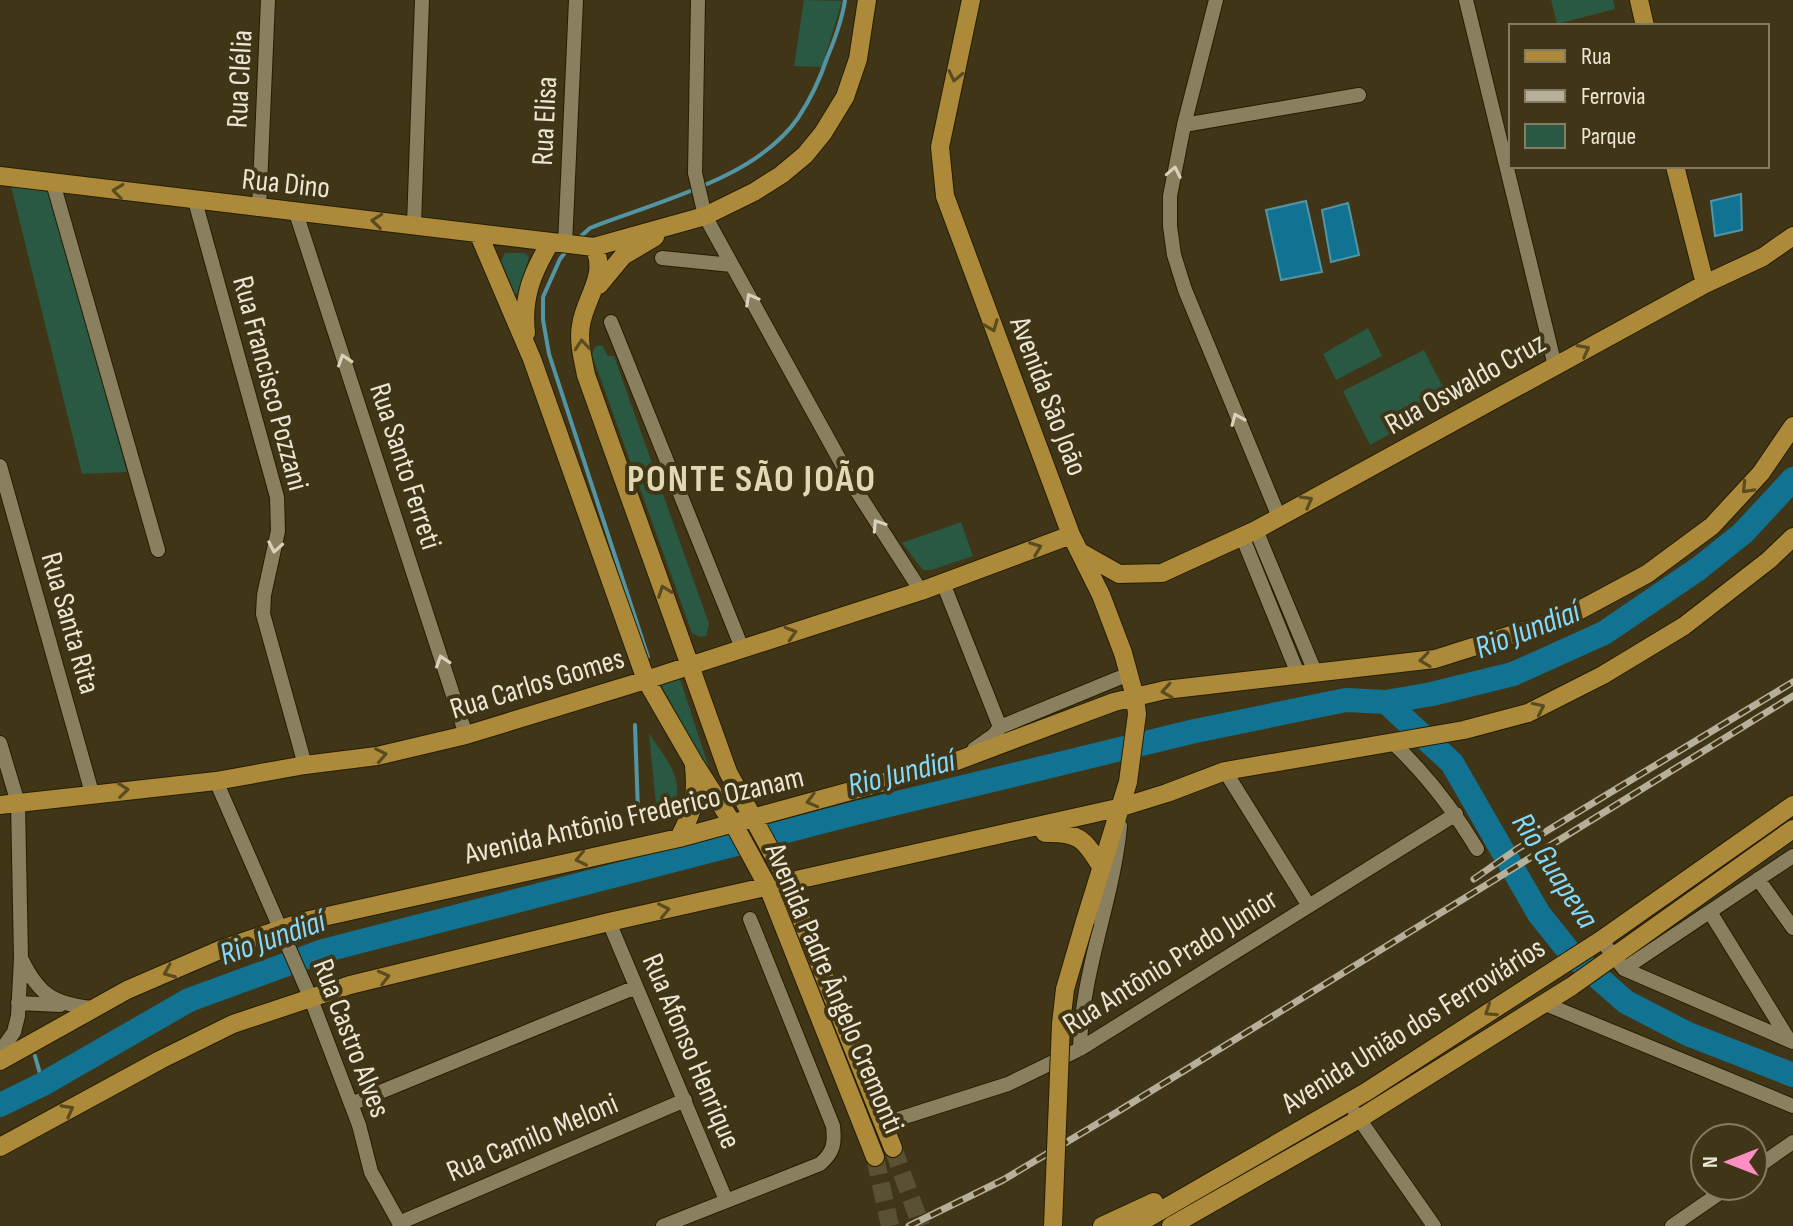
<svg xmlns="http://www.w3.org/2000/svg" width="1793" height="1226" viewBox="0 0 1793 1226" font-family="'Sofia Sans Condensed',sans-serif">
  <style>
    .green { fill: #295843 }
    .water { fill: #127291; stroke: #5395a5; stroke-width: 2 }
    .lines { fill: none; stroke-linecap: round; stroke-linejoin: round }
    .stream { stroke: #5395a5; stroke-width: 4 }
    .river { stroke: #127291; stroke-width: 24 }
    .major-tunnel { stroke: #5a5034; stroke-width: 18; stroke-dasharray: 18 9; stroke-linecap: butt }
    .minor-casing { stroke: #261d00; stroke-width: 16 }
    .major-casing { stroke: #261d00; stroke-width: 20 }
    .minor { stroke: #8a805f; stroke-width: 14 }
    .major { stroke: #ac8a39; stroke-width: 18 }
    .rail-casing { stroke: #b6af99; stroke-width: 7 }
    .rail { stroke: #403617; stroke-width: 4; stroke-dasharray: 12; stroke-linecap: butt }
    .major-bridge-casing { stroke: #261d00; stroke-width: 20; stroke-linecap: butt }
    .major-bridge { stroke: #ac8a39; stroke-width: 18 }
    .oneway { stroke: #5b4b20 }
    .oneway2 { stroke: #d8d2bd }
    .labels { text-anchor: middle; stroke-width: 8; stroke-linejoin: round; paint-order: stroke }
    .street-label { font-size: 30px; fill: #ece6d5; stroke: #403617 }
    .water-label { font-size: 32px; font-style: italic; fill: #82dbff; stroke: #403617 }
    .district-label { font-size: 38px; font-weight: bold; letter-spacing: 2px; fill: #e3d8b4; stroke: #403617 }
  </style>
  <rect width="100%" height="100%" fill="#403617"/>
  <path class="green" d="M804,0L842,1L822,67L794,66Z
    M1551,0H1613L1615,9L1557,24Z
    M11,186L50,191L127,472L82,474Z
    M505,253H524L529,257L517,295L511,292L501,261Z
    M1368,328L1382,356L1336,380L1323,354Z
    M602,345L608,356H614L709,624L706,636L700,637L692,633L592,355L595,347Z
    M1424,350L1450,401L1370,445L1343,391Z
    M961,522L973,556L931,570H923L902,543Z
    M679,676L714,783L660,683Z
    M649,733C666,760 687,779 672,812L657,815Z"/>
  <path class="water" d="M1741,194L1742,230L1715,236L1711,201Z
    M1306,201L1322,272L1281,280L1266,210Z
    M1348,203L1359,255L1331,262L1322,210Z"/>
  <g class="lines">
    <path class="stream" d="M579,238L590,228C655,202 756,179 798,118C810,100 820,79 827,58C835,39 842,21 845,0
      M567,250L560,259L543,297V320L549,354L648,657
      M635,725L638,812
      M35,1056L43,1084"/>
    <path class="river" d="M1386,702L1452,763L1539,914L1571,954L1626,1002L1688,1034L1793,1075
      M0,1105L43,1084L189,1000L323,951L856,813L1195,731L1346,700L1386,702L1432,694L1513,674L1604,633L1698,569L1743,533L1793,479"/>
    <path class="major-tunnel" d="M893,1148L921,1226
      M875,1157L890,1226"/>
    <g class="minor-casing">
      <path id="minor" d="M698,0L695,173L705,216L858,493L921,591
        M1216,0L1184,125L1170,196V226L1174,255L1185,290L1279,517
        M1466,0L1555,366
        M1184,125L1359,95
        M53,183L158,550
        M195,201L277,497L278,531L264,595L263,614L305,765
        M259,209L268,0
        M296,213L466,735
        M414,225L422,0
        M565,245L576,0
        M662,258L732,265
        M611,322L742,648
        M0,466L92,793
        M1256,530L1313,667L1318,672
        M1242,536L1298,674
        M943,583L1000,727
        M0,743L18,803L21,958L18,1016L14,1032L0,1052
        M1393,743C1427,775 1453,809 1477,849
        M974,749L994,735L1000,727L1119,678
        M1225,771L1309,906
        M216,781L311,999L359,1125L371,1172L401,1226
        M1758,879L1793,928
        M1710,912L1789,1040
        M609,922L726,1200
        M1601,940L1624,969L1793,1042
        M22,960C39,995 54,1004 92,1008
        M1624,969L1793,856
        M18,1003L60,1005
        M1543,1003L1793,1106
        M1080,1049C1081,973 1113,901 1120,826
        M351,1104L636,987
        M1355,1113L1434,1226
        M895,1120L1008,1084L1080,1049L1456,814
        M1753,1170L1793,1142
        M399,1223L685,1100
        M663,1226L820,1164C834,1152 835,1143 833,1126L750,919
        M1672,1226L1730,1186"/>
    </g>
    <g class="major-casing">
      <path id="major" d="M971,0L940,147L945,196L1071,535L1101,595L1123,653L1135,697L1137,714L1128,782L1085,921
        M1639,0L1645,26
        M1675,166L1705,284
        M0,176L594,247L705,216L754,192L781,175L805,155L823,133L845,97L858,59L867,0
        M479,235L532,359L646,680L694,763L737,830L768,887L875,1157
        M594,247C608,275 585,298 581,325C578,342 583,359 586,375L728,772L782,871L893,1148
        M599,285L623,256L655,237
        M526,333C522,298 532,273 550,243
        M1082,553L1119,574L1162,573L1256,530L1705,284L1763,257L1793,236
        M0,805L216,781L305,765L377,756L466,735L646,680L921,591L1071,535
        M1045,833C1077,832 1084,838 1100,865
        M679,838C694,810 697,798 694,766
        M0,1061L127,990L222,949L305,921L679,838L752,818L946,765L1114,702L1165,690L1435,659L1565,618L1647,574L1712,526L1761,473L1793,426
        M0,1147L160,1060L233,1024L350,985L609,922L1122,807L1167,793L1225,771L1464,730L1528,713L1603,675L1684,626L1769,560L1793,537
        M1102,1226L1154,1202
        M1134,1226L1366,1092L1601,940L1793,805
        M1171,1226L1359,1119L1572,986L1793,829"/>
    </g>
    <use href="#minor" class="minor"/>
    <use href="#major" class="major"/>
    <g class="rail-casing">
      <path id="rail" d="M1474,879L1517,849L1793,682
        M909,1226L1003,1180L1117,1112L1793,696"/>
    </g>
    <use href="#rail" class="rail"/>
    <g class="major-bridge-casing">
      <path id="major-bridge" d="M1053,1226L1061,1024L1065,989L1085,921"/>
    </g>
    <use href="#major-bridge" class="major-bridge"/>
  </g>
  <defs><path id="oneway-chevron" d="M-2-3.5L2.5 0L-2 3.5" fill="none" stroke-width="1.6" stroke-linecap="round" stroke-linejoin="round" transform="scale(2)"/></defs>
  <g class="oneway">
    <use href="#oneway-chevron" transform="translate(955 76) rotate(102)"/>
    <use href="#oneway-chevron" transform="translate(118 191) rotate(-173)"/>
    <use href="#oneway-chevron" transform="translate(377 221) rotate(-174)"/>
    <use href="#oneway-chevron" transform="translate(992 326) rotate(69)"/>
    <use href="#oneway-chevron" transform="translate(582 345) rotate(-95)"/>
    <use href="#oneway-chevron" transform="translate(1584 350) rotate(-28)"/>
    <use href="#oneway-chevron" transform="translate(1747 488) rotate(133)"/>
    <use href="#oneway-chevron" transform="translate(1307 501) rotate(-29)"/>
    <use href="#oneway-chevron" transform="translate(1036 548) rotate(-21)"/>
    <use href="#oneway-chevron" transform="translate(664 591) rotate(-110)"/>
    <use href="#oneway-chevron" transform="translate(791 633) rotate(-17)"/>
    <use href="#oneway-chevron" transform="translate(1425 660) rotate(172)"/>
    <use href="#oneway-chevron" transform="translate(1167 691) rotate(171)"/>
    <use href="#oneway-chevron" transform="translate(1539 708) rotate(-26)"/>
    <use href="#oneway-chevron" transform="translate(381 755) rotate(-11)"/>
    <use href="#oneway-chevron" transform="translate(123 790) rotate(-6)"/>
    <use href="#oneway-chevron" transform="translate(812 801) rotate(165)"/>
    <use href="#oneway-chevron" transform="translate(581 859) rotate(168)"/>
    <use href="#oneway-chevron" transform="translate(664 910) rotate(-12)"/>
    <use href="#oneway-chevron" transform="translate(169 972) rotate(157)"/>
    <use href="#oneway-chevron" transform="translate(384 977) rotate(-14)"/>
    <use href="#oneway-chevron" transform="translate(1490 1011) rotate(147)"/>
    <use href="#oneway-chevron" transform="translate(68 1110) rotate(-29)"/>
  </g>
  <g class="oneway2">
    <use href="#oneway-chevron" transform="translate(1174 172) rotate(-79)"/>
    <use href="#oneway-chevron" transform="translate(751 299) rotate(-119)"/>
    <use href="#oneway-chevron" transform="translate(344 360) rotate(-108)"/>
    <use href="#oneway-chevron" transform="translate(1237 419) rotate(-113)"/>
    <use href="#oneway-chevron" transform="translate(878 525) rotate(-123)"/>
    <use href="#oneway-chevron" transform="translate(275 547) rotate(100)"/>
    <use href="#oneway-chevron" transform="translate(442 661) rotate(-108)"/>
  </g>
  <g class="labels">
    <g class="street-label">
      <text transform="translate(239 79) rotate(-87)" y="10">Rua Clélia</text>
      <text transform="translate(544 121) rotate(-87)" y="10">Rua Elisa</text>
      <text transform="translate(286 183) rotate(6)" y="10">Rua Dino</text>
      <text transform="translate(271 383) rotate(75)" y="10">Rua Francisco Pozzani</text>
      <text transform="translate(1465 383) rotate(-29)" y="10">Rua Oswaldo Cruz</text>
      <text transform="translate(1049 396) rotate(69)" y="10">Avenida São João</text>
      <text transform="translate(406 466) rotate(72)" y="10">Rua Santo Ferreti</text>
      <text transform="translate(71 623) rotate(74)" y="10">Rua Santa Rita</text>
      <text transform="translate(537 683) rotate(-17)" y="10">Rua Carlos Gomes</text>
      <text transform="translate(634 815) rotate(-13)" y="10">Avenida Antônio Frederico Ozanam</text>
      <text transform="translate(1170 961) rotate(-32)" y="10">Rua Antônio Prado Junior</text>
      <text transform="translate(835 988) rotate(67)" y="10">Avenida Padre Ângelo Cremonti</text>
      <text transform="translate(1413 1025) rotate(-32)" y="10">Avenida União dos Ferroviários</text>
      <text transform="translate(352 1038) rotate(69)" y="10">Rua Castro Alves</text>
      <text transform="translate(692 1051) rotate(67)" y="10">Rua Afonso Henrique</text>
      <text transform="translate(532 1137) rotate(-23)" y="10">Rua Camilo Meloni</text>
    </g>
    <g class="water-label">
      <text transform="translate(1527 629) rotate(-21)" y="11">Rio Jundiaí</text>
      <text transform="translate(901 772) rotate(-14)" y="11">Rio Jundiaí</text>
      <text transform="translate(1556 870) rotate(57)" y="11">Rio Guapeva</text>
      <text transform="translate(272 937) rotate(-19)" y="11">Rio Jundiaí</text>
    </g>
    <g class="district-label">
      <text x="752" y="491">PONTE SÃO JOÃO</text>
    </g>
  </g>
  <rect x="1509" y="24" width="260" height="144" fill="#403617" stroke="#857c63" stroke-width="2"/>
  <rect x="1525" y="50" width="40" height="12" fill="#ac8a39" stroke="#857c63" stroke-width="2"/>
  <text x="1581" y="64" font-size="24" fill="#ece6d5">Rua</text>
  <rect x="1525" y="90" width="40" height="12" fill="#b6af99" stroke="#857c63" stroke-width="2"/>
  <text x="1581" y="104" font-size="24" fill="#ece6d5">Ferrovia</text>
  <rect x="1525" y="124" width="40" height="24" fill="#295843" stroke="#857c63" stroke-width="2"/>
  <text x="1581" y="144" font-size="24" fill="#ece6d5">Parque</text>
  <g transform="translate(1729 1162) rotate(270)"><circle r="38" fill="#403617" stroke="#857c63" stroke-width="2"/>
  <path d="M0-6L14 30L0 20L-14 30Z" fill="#fc8fc1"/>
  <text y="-12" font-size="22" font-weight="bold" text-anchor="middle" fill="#ece6d5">N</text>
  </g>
</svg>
